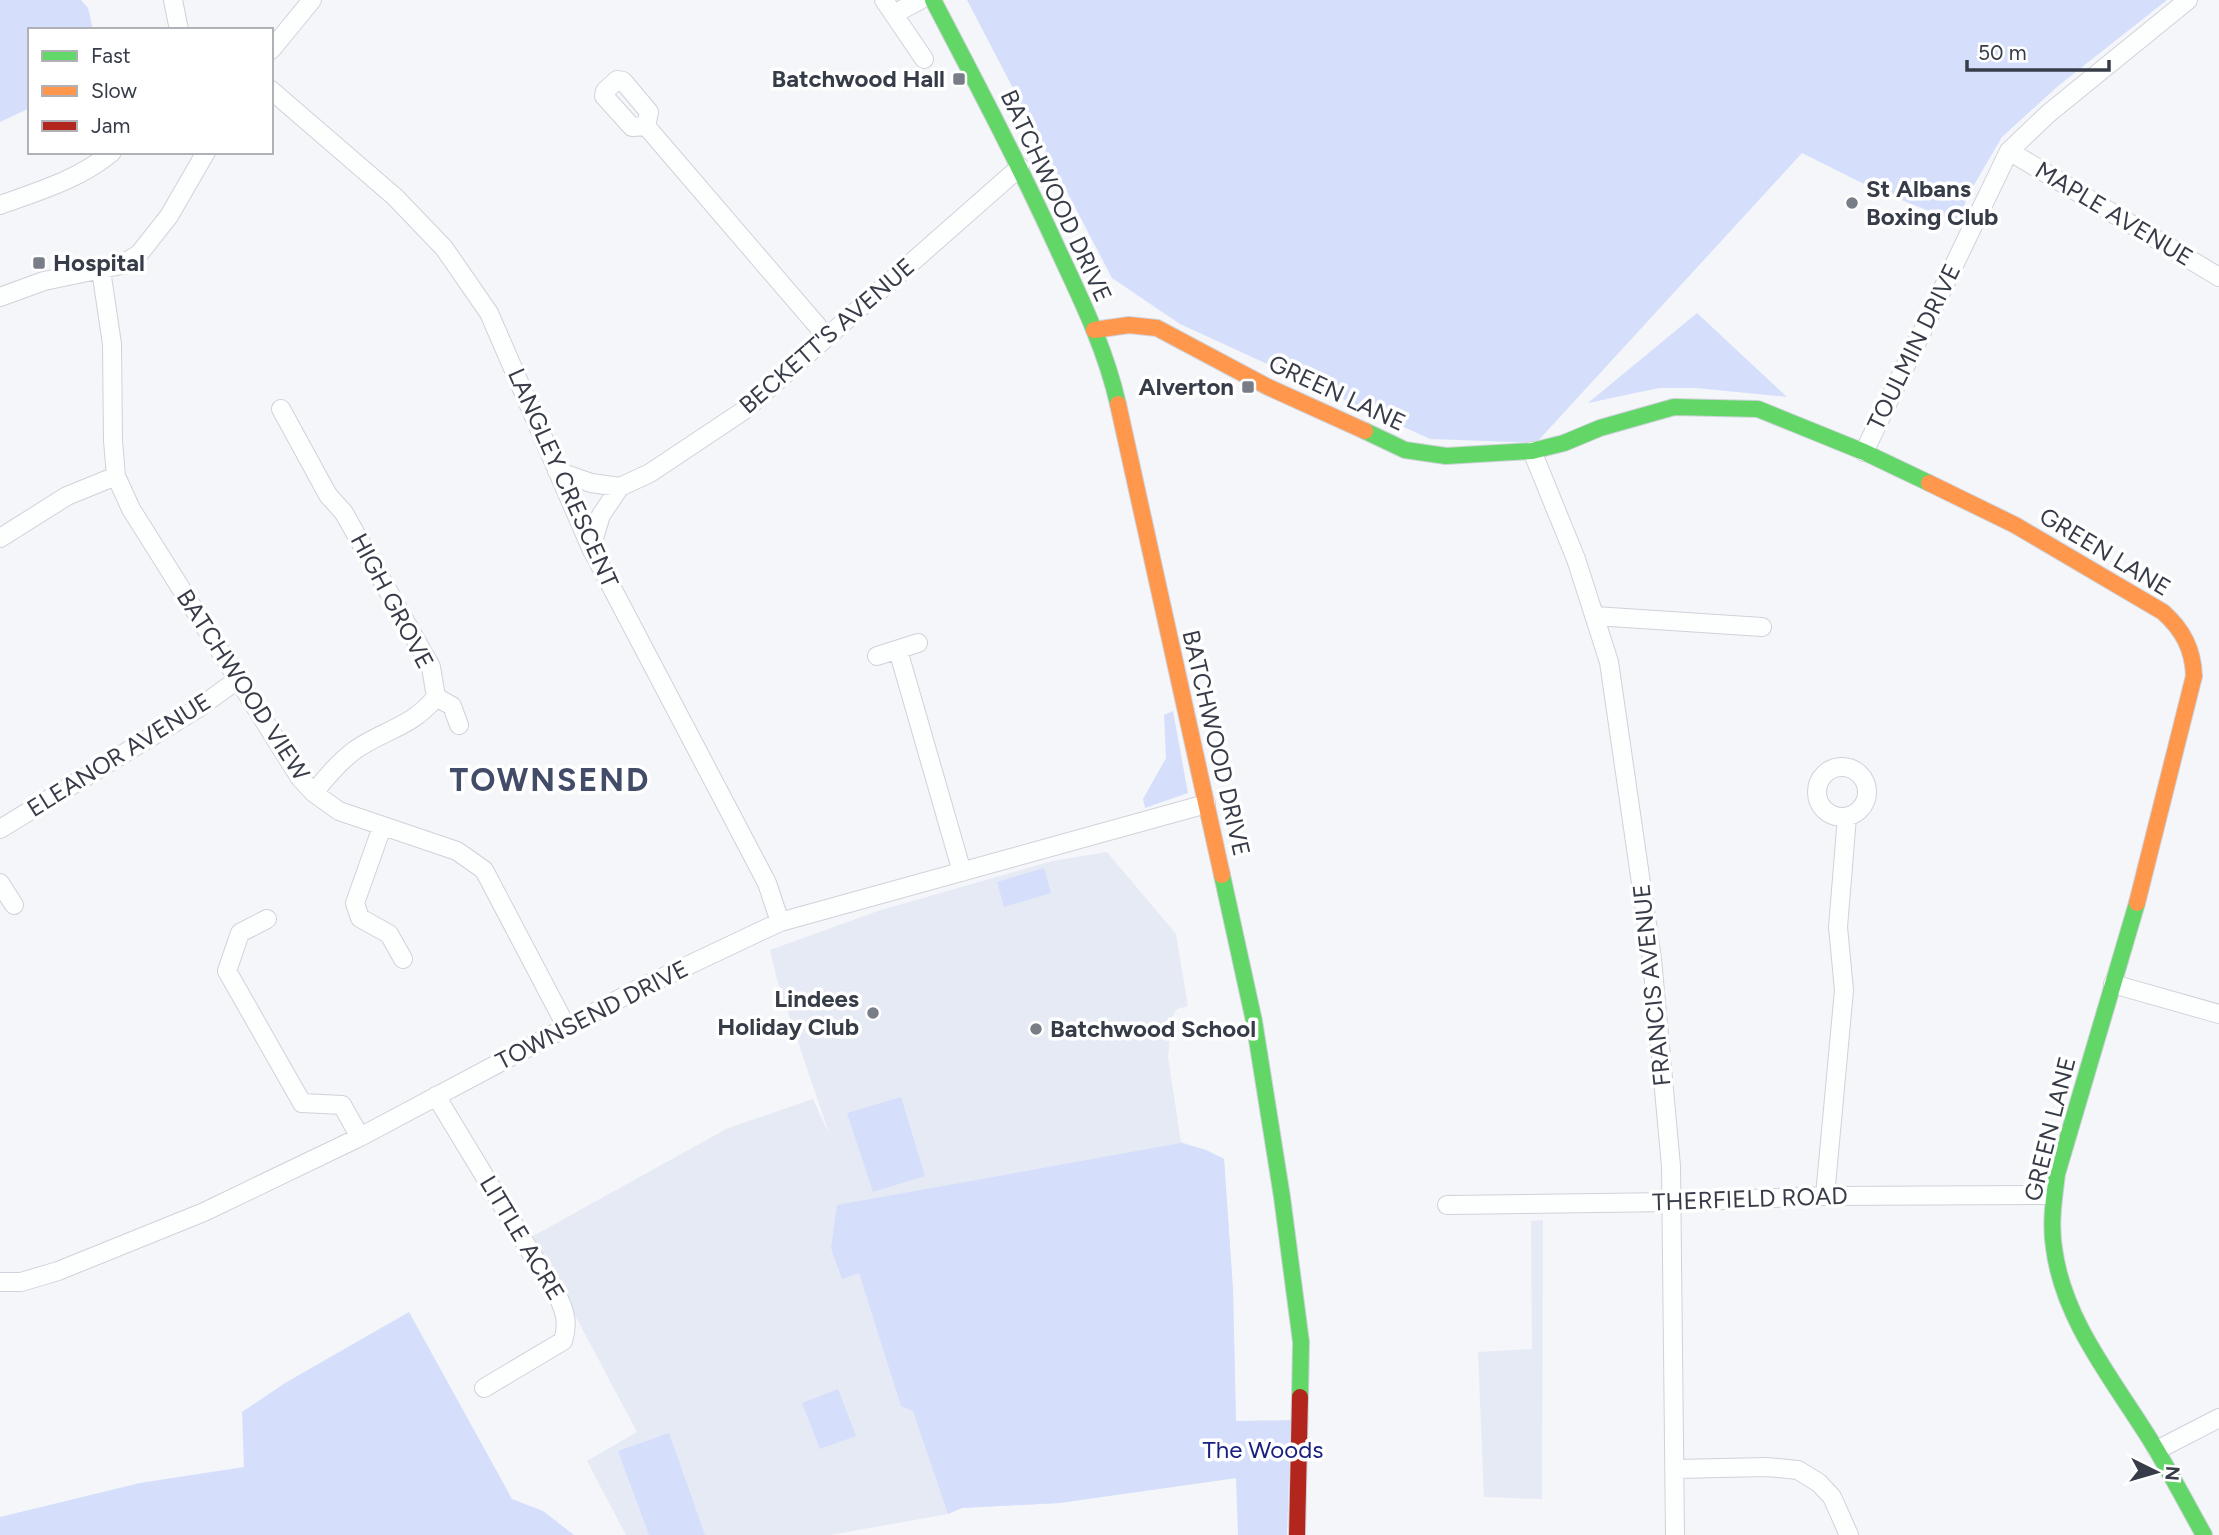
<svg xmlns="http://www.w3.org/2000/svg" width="2219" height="1535" viewBox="0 0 2219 1535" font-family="Figtree,sans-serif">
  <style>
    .built { fill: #e6eaf5 }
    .green { fill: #d5dffb }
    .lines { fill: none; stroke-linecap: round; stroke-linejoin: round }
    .street-casing { stroke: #cfd2da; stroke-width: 20 }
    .fast-casing { stroke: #cfd2da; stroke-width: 18 }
    .slow-casing { stroke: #cfd2da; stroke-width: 18 }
    .jam-casing { stroke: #cfd2da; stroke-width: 18 }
    .street { stroke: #fdfefe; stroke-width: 18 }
    .fast { stroke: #63d668; stroke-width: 16 }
    .slow { stroke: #ff974d; stroke-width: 16 }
    .jam { stroke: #b3261e; stroke-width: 16 }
    .poi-dot { fill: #797d87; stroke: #fff; stroke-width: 2.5 }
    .labels { text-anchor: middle; stroke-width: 7; stroke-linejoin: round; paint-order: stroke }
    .poi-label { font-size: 24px; font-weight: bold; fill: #373c49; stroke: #fff; text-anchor: end }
    .street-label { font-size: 24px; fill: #373c49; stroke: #fff }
    .park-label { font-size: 24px; fill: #19217e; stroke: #fff }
    .district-label { font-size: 32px; font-weight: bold; letter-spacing: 2px; fill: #424c68; stroke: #fff }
  </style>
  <rect width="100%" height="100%" fill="#f4f6fa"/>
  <path class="built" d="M1107,852L1176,934L1188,1006L1177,1009L1172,1017L1168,1057L1181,1142L1206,1150L1224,1159L1233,1290L1237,1478L1059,1503L962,1508L948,1514L830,1535H626L587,1461L637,1432L533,1236L728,1128L813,1099L830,1136L777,980L770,950L878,911L1052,861Z
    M1543,1220L1542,1499L1484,1497L1478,1352L1532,1349L1531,1221Z"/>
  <path class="green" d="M0,0H81L88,8L93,30H30V108L0,122Z
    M967,0H2167L2058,86L2002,137L1967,197L1959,223L1874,189L1802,153L1536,443L1430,439L1180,324L1112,278Z
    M1697,313L1787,397L1696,388H1659L1588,403Z
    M1173,711L1188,793L1145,808L1143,799L1166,758L1164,715Z
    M1044,868L1051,893L1004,907L997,882Z
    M901,1097L925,1176L873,1192L847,1113Z
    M1181,1143L1206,1150L1224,1159L1233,1290L1236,1421L1291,1420L1287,1535H1238L1236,1478L1059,1503L962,1508L948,1514L913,1411L901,1406L859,1273L842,1279L831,1248L837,1205Z
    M409,1312L512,1499L543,1511L574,1535H0V1517L140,1483L244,1467L242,1412L285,1383Z
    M838,1389L856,1436L820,1449L802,1403Z
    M669,1433L705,1535H649L618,1451Z"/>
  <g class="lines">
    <g class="street-casing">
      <path id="street" d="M173,0L179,30
        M884,0L924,59
        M894,14L920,0
        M271,50L312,0
        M271,90L395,197L444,248L489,313L591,548L767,883L780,922
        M646,126L632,127L604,96L605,91L617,80L623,81L649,112L646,126L827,337
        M2009,151L2219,277
        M0,205C39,191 80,179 112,152
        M101,270L112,344L113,441L116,476L131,509L300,778L314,793L339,811L457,851L484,870L566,1026
        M0,297L44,281L121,265L139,254L169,216L206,152
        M281,409L328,495L344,513L431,667L436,697C411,728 385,729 355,750C339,762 326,777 314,793
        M1532,451L1576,559L1609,662L1652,959L1671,1166L1675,1535
        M1864,452L2009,151L2049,113L2188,0
        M557,471L591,483L620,487L650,473L743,411L1020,167
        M0,538L67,496L116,476
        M591,548L601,515L620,487
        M1595,616L1762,627
        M898,650L962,872
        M877,656L918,643
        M436,697L452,706L459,725
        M1817 792a25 25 0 1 1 50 0a25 25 0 1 1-50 0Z
        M382,827L355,903L360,918L389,934L403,959
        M0,829L200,707L237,680
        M0,883L14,905
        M267,919L240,933L227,971L302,1103L342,1105L360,1137
        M2113,984L2219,1014
        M436,1096L559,1299C566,1314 568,1325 563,1341L484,1388
        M1825,1196L1844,990L1838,927L1847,817
        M1447,1205L1671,1202L1825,1196L2053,1195
        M0,1282H21L58,1271L204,1212L360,1137L636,990L780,922L1206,804
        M2157,1450L2219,1418
        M1675,1469L1767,1467L1798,1470L1819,1483L1832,1497L1849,1535"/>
    </g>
    <g class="fast-casing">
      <path id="fast" d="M933,0C977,84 1021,168 1060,254C1083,303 1106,351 1118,404
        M1365,431L1405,450L1446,456L1532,451L1564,443L1600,428L1674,407L1758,409L1864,452L1929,483
        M1222,875L1254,1021L1282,1197L1301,1342L1300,1397
        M2137,903L2057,1174C2054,1199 2050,1223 2054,1248C2063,1318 2110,1376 2146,1433C2167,1466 2185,1501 2204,1535"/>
    </g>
    <g class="slow-casing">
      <path id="slow" d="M1094,330L1129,325L1157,328L1268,387L1365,431
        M1118,404L1222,875
        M1929,483L2015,525L2163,612C2183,630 2193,649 2194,676L2137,903"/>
    </g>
    <g class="jam-casing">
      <path id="jam" d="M1297,1535L1300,1397"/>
    </g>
    <use href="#street" class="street"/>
    <use href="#fast" class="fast"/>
    <use href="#slow" class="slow"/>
    <use href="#jam" class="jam"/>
  </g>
  <g class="poi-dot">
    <rect x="952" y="72" width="14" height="14" rx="3.5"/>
    <circle cx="1852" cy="203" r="7"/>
    <rect x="32" y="256" width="14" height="14" rx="3.5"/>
    <rect x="1241" y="380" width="14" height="14" rx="3.5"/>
    <circle cx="873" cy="1013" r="7"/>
    <circle cx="1036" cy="1029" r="7"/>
  </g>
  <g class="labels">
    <g class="poi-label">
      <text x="945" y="87">Batchwood Hall</text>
      <text x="1866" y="197" text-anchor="start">St Albans<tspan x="1866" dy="28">Boxing Club</tspan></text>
      <text x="53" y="271" text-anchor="start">Hospital</text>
      <text x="1234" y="395">Alverton</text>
      <text x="859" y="1007">Lindees<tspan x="859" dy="28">Holiday Club</tspan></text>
      <text x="1050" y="1037" text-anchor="start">Batchwood School</text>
    </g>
    <g class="street-label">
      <text transform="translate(1056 196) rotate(65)" y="8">BATCHWOOD DRIVE</text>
      <text transform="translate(2114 214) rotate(31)" y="8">MAPLE AVENUE</text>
      <text transform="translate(827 336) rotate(-41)" y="8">BECKETT'S AVENUE</text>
      <text transform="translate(1914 347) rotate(-64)" y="8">TOULMIN DRIVE</text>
      <text transform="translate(1337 393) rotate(25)" y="8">GREEN LANE</text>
      <text transform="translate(563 478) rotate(66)" y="8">LANGLEY CRESCENT</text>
      <text transform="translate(2105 552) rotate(31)" y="8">GREEN LANE</text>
      <text transform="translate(392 601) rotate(62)" y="8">HIGH GROVE</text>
      <text transform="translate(243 685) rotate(57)" y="8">BATCHWOOD VIEW</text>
      <text transform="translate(1216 743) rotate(77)" y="8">BATCHWOOD DRIVE</text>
      <text transform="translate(119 755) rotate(-32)" y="8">ELEANOR AVENUE</text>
      <text transform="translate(1652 985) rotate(-96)" y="8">FRANCIS AVENUE</text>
      <text transform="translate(592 1015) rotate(-27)" y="8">TOWNSEND DRIVE</text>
      <text transform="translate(2050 1129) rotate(-76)" y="8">GREEN LANE</text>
      <text transform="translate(1750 1199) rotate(-2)" y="8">THERFIELD ROAD</text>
      <text transform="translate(522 1238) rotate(59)" y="8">LITTLE ACRE</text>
    </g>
    <g class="park-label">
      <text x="1263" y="1458">The Woods</text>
    </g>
    <g class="district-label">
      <text x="550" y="791">TOWNSEND</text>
    </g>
  </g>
  <rect x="28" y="28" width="245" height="126" fill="#ffffff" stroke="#afb1b6" stroke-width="2"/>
  <rect x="42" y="51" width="35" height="10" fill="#63d668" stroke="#afb1b6" stroke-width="2"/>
  <text x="91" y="63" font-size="21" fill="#373c49">Fast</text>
  <rect x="42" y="86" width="35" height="10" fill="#ff974d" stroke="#afb1b6" stroke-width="2"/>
  <text x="91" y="98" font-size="21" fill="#373c49">Slow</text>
  <rect x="42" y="121" width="35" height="10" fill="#b3261e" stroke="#afb1b6" stroke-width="2"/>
  <text x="91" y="133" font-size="21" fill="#373c49">Jam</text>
  <g transform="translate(2156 1472) rotate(95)" stroke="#ffffff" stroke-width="5" paint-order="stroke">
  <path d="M0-5L12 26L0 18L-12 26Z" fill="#373c49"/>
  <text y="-10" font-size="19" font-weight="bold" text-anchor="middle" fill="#373c49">N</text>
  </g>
  <path d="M1967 60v10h142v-10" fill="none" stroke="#373c49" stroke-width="3.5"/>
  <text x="1978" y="60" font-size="21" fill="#373c49" stroke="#ffffff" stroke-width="5" paint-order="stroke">50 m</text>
</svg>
